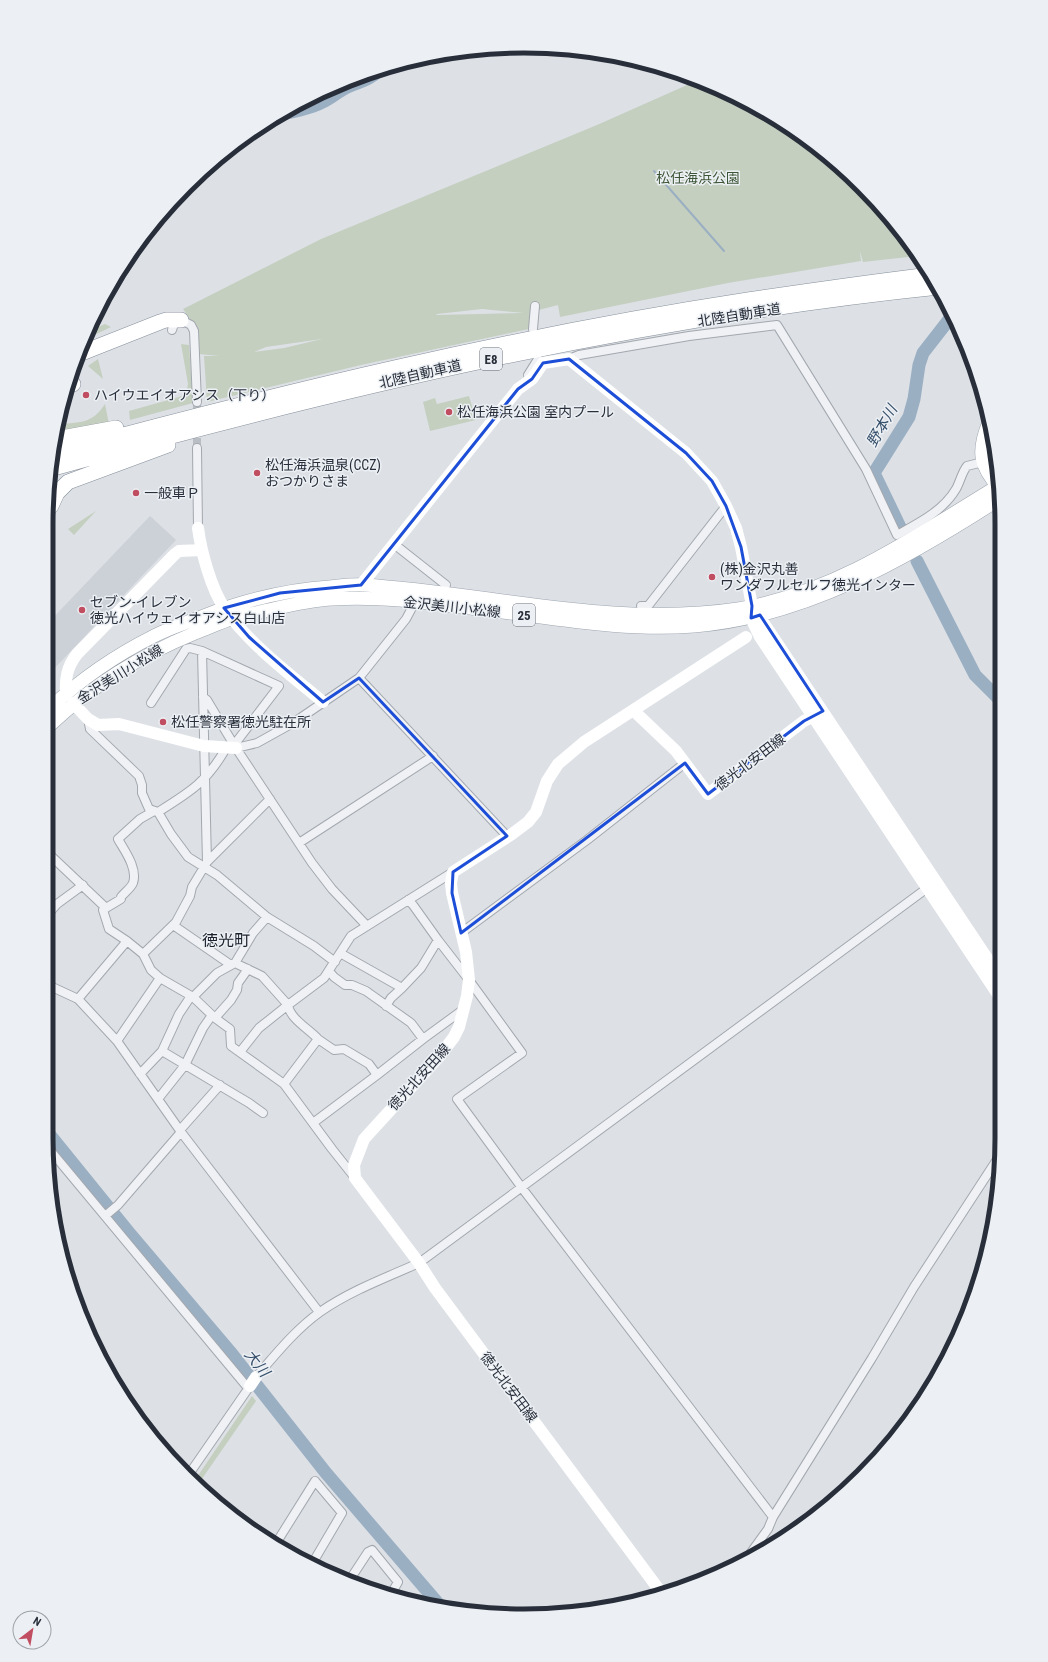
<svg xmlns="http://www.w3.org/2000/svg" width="1048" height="1662" viewBox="0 0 1048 1662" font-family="'Roboto Condensed','Noto Sans JP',sans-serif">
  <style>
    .built { fill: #ccd0d7 }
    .green { fill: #c4cfbf; fill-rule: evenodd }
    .water { fill: #9bafc3 }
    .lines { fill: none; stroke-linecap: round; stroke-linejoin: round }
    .stream { stroke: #9bafc3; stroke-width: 2 }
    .river { stroke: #9bafc3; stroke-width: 13 }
    .street-tunnel { stroke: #b9bdc4; stroke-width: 8; stroke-dasharray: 8 4; stroke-linecap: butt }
    .street-casing { stroke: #a3a8af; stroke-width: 10 }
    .primary-casing { stroke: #9ea6b0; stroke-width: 14 }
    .highway-casing { stroke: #868f9b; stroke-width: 16 }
    .street { stroke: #f0f1f4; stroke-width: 8 }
    .secondary { stroke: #fff; stroke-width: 12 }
    .primary { stroke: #fff; stroke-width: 13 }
    .highway { stroke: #fff; stroke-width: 15 }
    .marked { fill: none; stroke: #1d4ed8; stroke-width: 3; stroke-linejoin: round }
    .poi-dot { fill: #c14d60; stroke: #ecf0f4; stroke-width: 1.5 }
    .labels { text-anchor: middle; stroke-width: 3; stroke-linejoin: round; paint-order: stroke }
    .shield { fill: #ecf0f4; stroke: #636972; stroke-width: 1 }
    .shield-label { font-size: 13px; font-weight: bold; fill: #282f3b }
    .park-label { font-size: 14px; fill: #3d5537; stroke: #ecf0f4 }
    .street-label { font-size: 14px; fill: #282f3b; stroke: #ecf0f4 }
    .poi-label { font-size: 14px; fill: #282f3b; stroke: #ecf0f4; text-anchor: start }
    .water-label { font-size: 15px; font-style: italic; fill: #364f6b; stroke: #ecf0f4 }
    .quarter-label { font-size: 16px; fill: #1b212c; stroke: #ecf0f4 }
    .rim { fill: none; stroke: #282f3b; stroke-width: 5 }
  </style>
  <rect width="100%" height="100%" fill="#dde1e6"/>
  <path class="built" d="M150,516L176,540L50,673V621Z"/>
  <path class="green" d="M696,81L736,95L815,145L884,209L917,256L863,262L860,251L861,261L728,283L560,317L558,305L531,312L529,329L361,365L207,402L204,356H219L199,354C198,334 195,325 183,309L321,239L597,125ZM482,309L524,313L436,315L437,314ZM322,339L284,348L254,352L266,347Z
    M105,324L111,327L82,341L87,332Z
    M181,344L189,345L193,403L130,420L129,411L186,395L188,384Z
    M98,359L103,379L88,366Z
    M469,396L476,420L430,431L423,402L435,398L437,404Z
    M105,404L109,424L58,432L60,424C81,422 92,424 105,404Z
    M96,511L74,535L68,529Z
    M252,1396L256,1401L197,1486L193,1483Z"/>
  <path class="water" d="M388,67C379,85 365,86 348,94C339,99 331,106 321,110C304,117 285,120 267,123L285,110L371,71Z"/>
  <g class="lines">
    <path class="stream" d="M654,171L724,251"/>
    <path class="river" d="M901,529L874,473L909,417L914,399L919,365L923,353L951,317
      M917,561L975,675L1000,700
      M50,1135L131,1235L232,1354L326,1473L442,1608"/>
    <path class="street-tunnel" d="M197,402V448"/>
    <g class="street-casing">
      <path id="street" d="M533,329L535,306
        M172,330L174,324L181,320L191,325L194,331L197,402
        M569,359L579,355L689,336L777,325L866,469L897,535C919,523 943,511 956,489C960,482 962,472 967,466L983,462
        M528,375L538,359
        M197,448L198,528
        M394,544L446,585
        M641,606H648L726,506
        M359,678L507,836
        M203,697L207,700L234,745L312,863L332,889L367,926
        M151,703L186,649L190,648L202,651L279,686L234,745
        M88,719L90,729L139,776L142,785V793L149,809L158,812L171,834L188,857L217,875L267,917L314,946L335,962
        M236,748L257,743L293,723L359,678L406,619L415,602
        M158,812C190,792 207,782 226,748
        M299,843L433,756
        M50,855L106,908L103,910L109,929L127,941L143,954L151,970L160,978L193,997L215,1018L230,1029L231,1046L284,1084L332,1149L355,1178
        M207,862L270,799
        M106,908L121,899V897C124,893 131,888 133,883C138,868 124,850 118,839L140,819L154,811
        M50,912L57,904L83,885
        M173,925L231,965
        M461,933L587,840L685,763
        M438,940L469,980L522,1053L457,1099L522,1188L773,1517
        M340,953L402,988L421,968L438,940L413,905L408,900
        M143,954L176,922L190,896L192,887L207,862L202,651
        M329,971L334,977L345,985H352L366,991L411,1023L423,1039L464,1009
        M50,986L78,999L117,1041L181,1132L319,1312
        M193,997L217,973L235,963
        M78,999L127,941
        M386,1006L391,998L402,988
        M215,1018L231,1000L237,990L238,983L248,969
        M117,1041L160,978
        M162,1051L249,1103L263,1113
        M240,1052L259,1028L288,1005L262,976L235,963L253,933L267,917
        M140,1074L162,1051L179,1014L191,996
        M377,1075L423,1039
        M284,1084L318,1039C309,1029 290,1019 288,1005L324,978L351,936L453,872
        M158,1099L185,1065L203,1028L212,1015
        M313,1123L377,1075L369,1064L344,1049L334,1050L318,1039
        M180,1130L220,1085
        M50,1150L248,1388
        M105,1216L118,1205L181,1132
        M256,1377C276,1354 295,1330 320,1312C350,1291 385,1278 419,1263L930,886
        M187,1477L250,1386
        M275,1545L315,1481L342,1513L312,1564
        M747,1558L768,1529L773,1517L872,1358L914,1287L998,1158
        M349,1581L368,1552L372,1550L398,1582L390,1596"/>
    </g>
    <g class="primary-casing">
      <path id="primary" d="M989,422C977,451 979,466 1000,489
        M50,708C81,679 116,655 154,636C169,628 185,623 201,617C242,601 284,590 329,587C340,586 353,584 364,585C489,593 613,628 738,609C835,593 916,536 998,486
        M50,725C93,685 141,655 195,633C208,628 221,622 233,618C245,615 257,613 268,610C290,605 311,600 333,599C391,595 454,607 511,613C571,621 633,631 694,626C806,617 908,558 1001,498"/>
    </g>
    <g class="highway-casing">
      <path id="highway" d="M79,354L160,322L166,320H181
        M71,384H73
        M56,439L116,428
        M52,454C281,392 512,336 748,300C809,291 870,282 931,275
        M50,469C341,388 638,318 939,287
        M51,506L57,493L68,482L168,445"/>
    </g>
    <use href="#street" class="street"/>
    <path class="secondary" d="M198,528C201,551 211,589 225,609C247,642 292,676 323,702
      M361,585L518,389L532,379L543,363L569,359L686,453L712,481L726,506L736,528L741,547L752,606L751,618L760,637L999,996
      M753,607L999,976
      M66,694C65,678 67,667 77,654L175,554L179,551L201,550
      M73,703L88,719L98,725L119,724L204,746L236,748
      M634,711L676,751L708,794L804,721L820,712
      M250,1386L256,1377
      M663,1595L435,1288L419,1263L355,1178L354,1165L364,1139L438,1058L454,1037L459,1027L467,996L469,980L466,952L452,893L451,883L453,872L512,834L528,822L536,812L547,781L558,764L584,742L746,637"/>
    <use href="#primary" class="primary"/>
    <use href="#highway" class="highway"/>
  </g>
  <path class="marked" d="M569,359L686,453L712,481L726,506L741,547L752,606L751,618L760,615L823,711L804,721L708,794L685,763L461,933L452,893L453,872L507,836L359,678L323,702L249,637L224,608L280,593L361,585L518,389L532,379L543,363Z"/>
  <g class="poi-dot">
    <circle cx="86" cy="395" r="4"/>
    <circle cx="449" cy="412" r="4"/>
    <circle cx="257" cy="473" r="4"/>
    <circle cx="136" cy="493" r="4"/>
    <circle cx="712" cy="577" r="4"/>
    <circle cx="82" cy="610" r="4"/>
    <circle cx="163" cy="722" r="4"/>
  </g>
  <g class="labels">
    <g class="shield">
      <rect x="480" y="348" width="22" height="22" rx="3"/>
      <rect x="513" y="604" width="22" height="22" rx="3"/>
    </g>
    <g class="shield-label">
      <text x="491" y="364">E8</text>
      <text x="524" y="620">25</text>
    </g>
    <g class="park-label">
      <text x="698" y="183">松任海浜公園</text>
    </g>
    <g class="street-label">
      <text transform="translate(739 315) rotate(-9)" y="5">北陸自動車道</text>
      <text transform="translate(420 374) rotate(-13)" y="5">北陸自動車道</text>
      <text transform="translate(452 607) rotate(6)" y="5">金沢美川小松線</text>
      <text transform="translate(120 674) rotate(-32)" y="5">金沢美川小松線</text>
      <text transform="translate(750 762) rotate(-37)" y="5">徳光北安田線</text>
      <text transform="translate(419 1077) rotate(-48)" y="5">徳光北安田線</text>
      <text transform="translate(509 1387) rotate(53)" y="5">徳光北安田線</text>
    </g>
    <g class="poi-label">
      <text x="94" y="400">ハイウエイオアシス（下り）</text>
      <text x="457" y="417">松任海浜公園 室内プール</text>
      <text x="265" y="470">松任海浜温泉(CCZ)<tspan x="265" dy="16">おつかりさま</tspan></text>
      <text x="144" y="498">一般車Ｐ</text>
      <text x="720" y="574">(株)金沢丸善<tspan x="720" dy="16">ワンダフルセルフ徳光インター</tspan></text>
      <text x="90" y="607">セブン-イレブン<tspan x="90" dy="16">徳光ハイウェイオアシス白山店</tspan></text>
      <text x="171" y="727">松任警察署徳光駐在所</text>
    </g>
    <g class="water-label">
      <text transform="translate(882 426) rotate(-60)" y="5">野本川</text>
      <text transform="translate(257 1363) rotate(51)" y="5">大川</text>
    </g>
    <g class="quarter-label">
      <text x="226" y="946">徳光町</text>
    </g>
  </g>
  <path d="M0 0H1048V1662H0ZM524 53H524A471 471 0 0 1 995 524V1138A471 471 0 0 1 524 1609H524A471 471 0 0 1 53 1138V524A471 471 0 0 1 524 53Z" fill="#ecf0f4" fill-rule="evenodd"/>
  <path class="rim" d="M524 53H524A471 471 0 0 1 995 524V1138A471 471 0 0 1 524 1609H524A471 471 0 0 1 53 1138V524A471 471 0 0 1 524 53Z"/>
  <g transform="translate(32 1630) rotate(31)"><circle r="19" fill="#ecf0f4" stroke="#9ea3aa"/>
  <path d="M0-3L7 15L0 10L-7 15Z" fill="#c14d60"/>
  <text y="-6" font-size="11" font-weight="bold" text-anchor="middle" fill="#282f3b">N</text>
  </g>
</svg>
